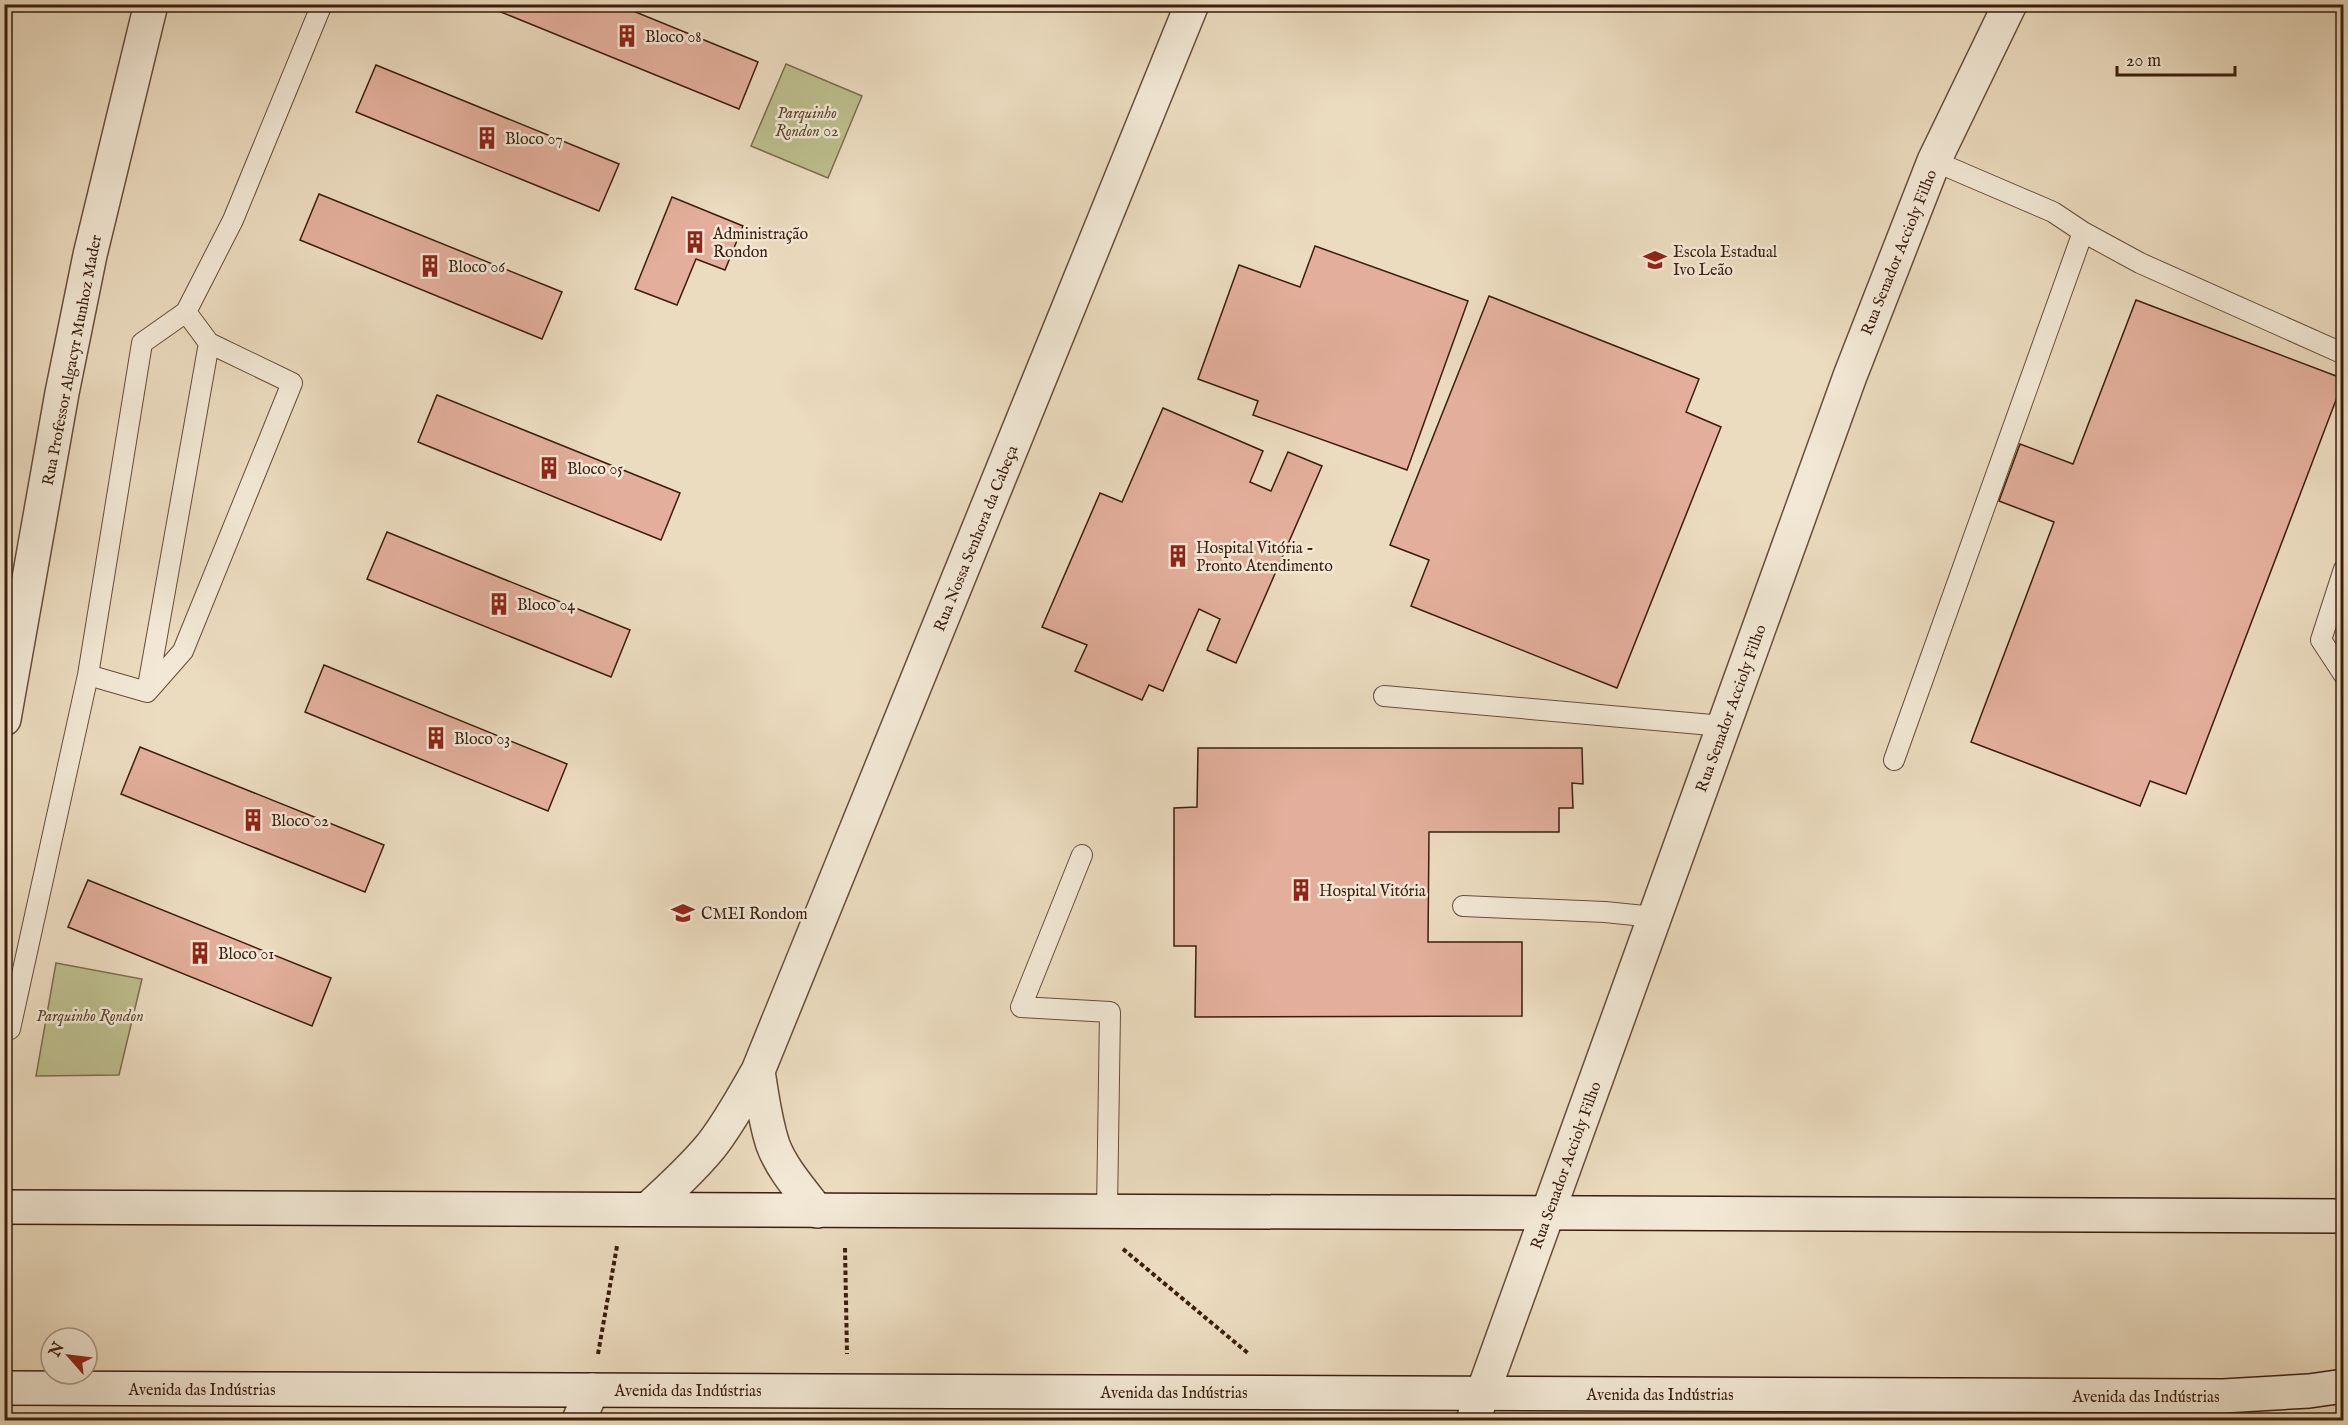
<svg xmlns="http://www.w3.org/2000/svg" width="2348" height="1425" viewBox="0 0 2348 1425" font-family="'IM FELL English',serif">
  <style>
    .green { fill: #bdbe8e; stroke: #7c6e4e; stroke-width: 1.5 }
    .building { fill: #e3af9c; stroke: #3b1e0e; stroke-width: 1.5 }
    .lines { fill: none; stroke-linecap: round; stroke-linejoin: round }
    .service-casing { stroke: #674d3a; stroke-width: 22 }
    .minor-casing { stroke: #674d3a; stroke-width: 36 }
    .tertiary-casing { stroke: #674d3a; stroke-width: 36 }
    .secondary-casing { stroke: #3b1e0e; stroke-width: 36 }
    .path { stroke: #3b1e0e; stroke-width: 4; stroke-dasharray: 4.5 3; stroke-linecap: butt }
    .service { stroke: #f2e8d5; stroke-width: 20 }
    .minor { stroke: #f2e8d5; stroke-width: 33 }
    .tertiary { stroke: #f2e8d5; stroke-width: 33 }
    .secondary { stroke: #f2e8d5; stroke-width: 33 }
    .labels { text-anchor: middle; stroke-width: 5; stroke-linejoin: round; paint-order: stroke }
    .poi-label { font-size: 16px; fill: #3b1e0e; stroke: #f2e8d5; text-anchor: start }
    .park-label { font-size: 16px; font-style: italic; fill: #5c462e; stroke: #f2e8d5 }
    .street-label { font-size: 16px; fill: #3b1e0e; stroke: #f2e8d5 }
  </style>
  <rect width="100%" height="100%" fill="#ebdbbf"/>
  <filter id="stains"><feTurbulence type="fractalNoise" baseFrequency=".00333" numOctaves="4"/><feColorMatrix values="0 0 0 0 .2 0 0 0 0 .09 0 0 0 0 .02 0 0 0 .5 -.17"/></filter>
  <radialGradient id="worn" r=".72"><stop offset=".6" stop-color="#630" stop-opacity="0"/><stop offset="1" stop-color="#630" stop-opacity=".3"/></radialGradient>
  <path class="green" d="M786,64L862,96L828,178L751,146Z
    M56,963L142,979L119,1075L36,1076Z"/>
  <path class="building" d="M498,4H616L758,62L739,109L496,10Z
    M376,65L619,164L599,211L356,112Z
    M319,194L562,292L542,339L300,240Z
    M672,197L743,226L725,270L696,259L677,305L635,289Z
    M1315,246L1468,301L1407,470L1253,415L1258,401L1198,379L1239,265L1300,287Z
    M1489,296L1699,379L1686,412L1721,427L1617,688L1411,606L1429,560L1390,545Z
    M2136,300L2344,379L2186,794L2150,781L2140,806L1971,742L2054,522L1999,501L2020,444L2073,464Z
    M437,395L680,493L661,540L418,442Z
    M1163,408L1263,451L1250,482L1271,491L1288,452L1322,466L1236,663L1207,650L1220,619L1199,609L1163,691L1149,685L1142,700L1075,671L1087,645L1042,627L1100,493L1122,502Z
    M387,532L630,630L611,677L367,579Z
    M324,665L567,764L548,811L305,712Z
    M140,747L384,845L365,892L121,794Z
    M1198,748H1582L1583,784L1572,783L1573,808H1559V832H1429L1428,942H1522V1016L1195,1017L1196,946H1174V808L1197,807Z
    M88,880L331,978L312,1026L68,927Z"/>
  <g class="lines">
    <g class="service-casing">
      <path id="service" d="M1934,161L2053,212L2083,232L2140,263L2344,354
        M2344,569L2321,640L2344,675
        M88,675L142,343L186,312
        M147,692L183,651L292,383L209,343
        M1384,696L1723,726
        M1894,760L2083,232
        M1082,855L1021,1007L1110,1012L1107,1211
        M1463,906L1605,912L1654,917
        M10,1029L88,675L147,692L209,343L186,312L233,220L322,4"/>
    </g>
    <g class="minor-casing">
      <path id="minor" d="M758,1071C762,1096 765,1121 773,1145C782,1169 801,1190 817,1211
        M648,1209C670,1189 692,1169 711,1146C729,1123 743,1097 758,1071L1192,4
        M579,1420L592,1390"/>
    </g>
    <g class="tertiary-casing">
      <path id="tertiary" d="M4,719L62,393L90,255L151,4
        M1473,1420L1850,376L1934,161L2010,4"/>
    </g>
    <g class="secondary-casing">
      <path id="secondary" d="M4,1207L2344,1216
        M4,1388L2223,1396L2309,1391L2344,1386"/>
    </g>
    <path class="path" d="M845,1248L847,1354
      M1123,1249L1249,1354
      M598,1354L617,1246"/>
    <use href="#service" class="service"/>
    <use href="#minor" class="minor"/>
    <use href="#tertiary" class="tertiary"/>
    <use href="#secondary" class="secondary"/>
  </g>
  <defs>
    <g id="building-bare" transform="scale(1.8)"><path d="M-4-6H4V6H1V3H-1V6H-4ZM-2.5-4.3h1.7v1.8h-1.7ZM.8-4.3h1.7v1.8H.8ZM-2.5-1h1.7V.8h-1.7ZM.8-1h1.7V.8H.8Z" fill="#8f2418" stroke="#f2e8d5" stroke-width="2.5" paint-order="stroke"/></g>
    <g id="school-bare" transform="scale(1.8)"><path d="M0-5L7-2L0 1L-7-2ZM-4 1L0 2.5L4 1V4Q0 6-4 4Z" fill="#8f2418" stroke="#f2e8d5" stroke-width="2.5" paint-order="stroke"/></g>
  </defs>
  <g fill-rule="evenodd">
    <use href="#building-bare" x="627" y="36"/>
    <use href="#building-bare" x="487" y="138"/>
    <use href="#building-bare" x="695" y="242"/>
    <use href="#school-bare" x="1655" y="260"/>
    <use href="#building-bare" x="430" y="266"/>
    <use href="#building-bare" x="549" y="468"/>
    <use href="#building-bare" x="1178" y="556"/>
    <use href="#building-bare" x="499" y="604"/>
    <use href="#building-bare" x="436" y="738"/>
    <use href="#building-bare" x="253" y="820"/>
    <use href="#building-bare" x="1301" y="890"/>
    <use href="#school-bare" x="683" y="913"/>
    <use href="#building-bare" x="200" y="953"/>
  </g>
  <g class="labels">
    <g class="poi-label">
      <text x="645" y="42">Bloco 08</text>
      <text x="505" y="144">Bloco 07</text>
      <text x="713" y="239">Administração<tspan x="713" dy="18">Rondon</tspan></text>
      <text x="1673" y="257">Escola Estadual<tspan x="1673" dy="18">Ivo Leão</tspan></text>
      <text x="448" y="272">Bloco 06</text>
      <text x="567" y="474">Bloco 05</text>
      <text x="1196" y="553">Hospital Vitória -<tspan x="1196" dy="18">Pronto Atendimento</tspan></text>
      <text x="517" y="610">Bloco 04</text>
      <text x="454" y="744">Bloco 03</text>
      <text x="271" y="826">Bloco 02</text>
      <text x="1319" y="896">Hospital Vitória</text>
      <text x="701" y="919">CMEI Rondom</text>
      <text x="218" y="959">Bloco 01</text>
    </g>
    <g class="park-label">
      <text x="807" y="118">Parquinho<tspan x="807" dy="18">Rondon 02</tspan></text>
      <text x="90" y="1021">Parquinho Rondon</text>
    </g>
    <g class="street-label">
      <text transform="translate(1898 252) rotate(-68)" y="6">Rua Senador Accioly Filho</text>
      <text transform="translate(71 360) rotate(-79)" y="6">Rua Professor Algacyr Munhoz Mader</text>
      <text transform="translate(975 538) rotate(-68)" y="6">Rua Nossa Senhora da Cabeça</text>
      <text transform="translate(1730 708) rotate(-70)" y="6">Rua Senador Accioly Filho</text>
      <text transform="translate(1565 1165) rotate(-70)" y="6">Rua Senador Accioly Filho</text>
      <text x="202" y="1395">Avenida das Indústrias</text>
      <text x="688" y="1396">Avenida das Indústrias</text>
      <text x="1174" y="1398">Avenida das Indústrias</text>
      <text x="1660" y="1400">Avenida das Indústrias</text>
      <text x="2146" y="1402">Avenida das Indústrias</text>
    </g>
  </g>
  <rect width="2348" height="1425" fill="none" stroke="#ebdbbf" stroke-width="24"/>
  <rect x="6" y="6" width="2336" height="1413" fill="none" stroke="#3b1e0e" stroke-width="3"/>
  <rect x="12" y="12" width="2324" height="1401" fill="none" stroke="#3b1e0e" stroke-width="1.5"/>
  <g transform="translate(69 1356) rotate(298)"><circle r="28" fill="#f2e8d5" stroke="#a99785" stroke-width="1.5"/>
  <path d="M0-4.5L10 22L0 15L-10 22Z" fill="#8f2418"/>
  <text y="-9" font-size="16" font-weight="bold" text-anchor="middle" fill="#3b1e0e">N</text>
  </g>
  <path d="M2117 66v9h118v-9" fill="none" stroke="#3b1e0e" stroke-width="3"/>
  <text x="2126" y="66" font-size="18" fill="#3b1e0e" stroke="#f2e8d5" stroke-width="4.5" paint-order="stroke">20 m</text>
  <rect width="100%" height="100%" filter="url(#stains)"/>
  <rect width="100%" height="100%" fill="url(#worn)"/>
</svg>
